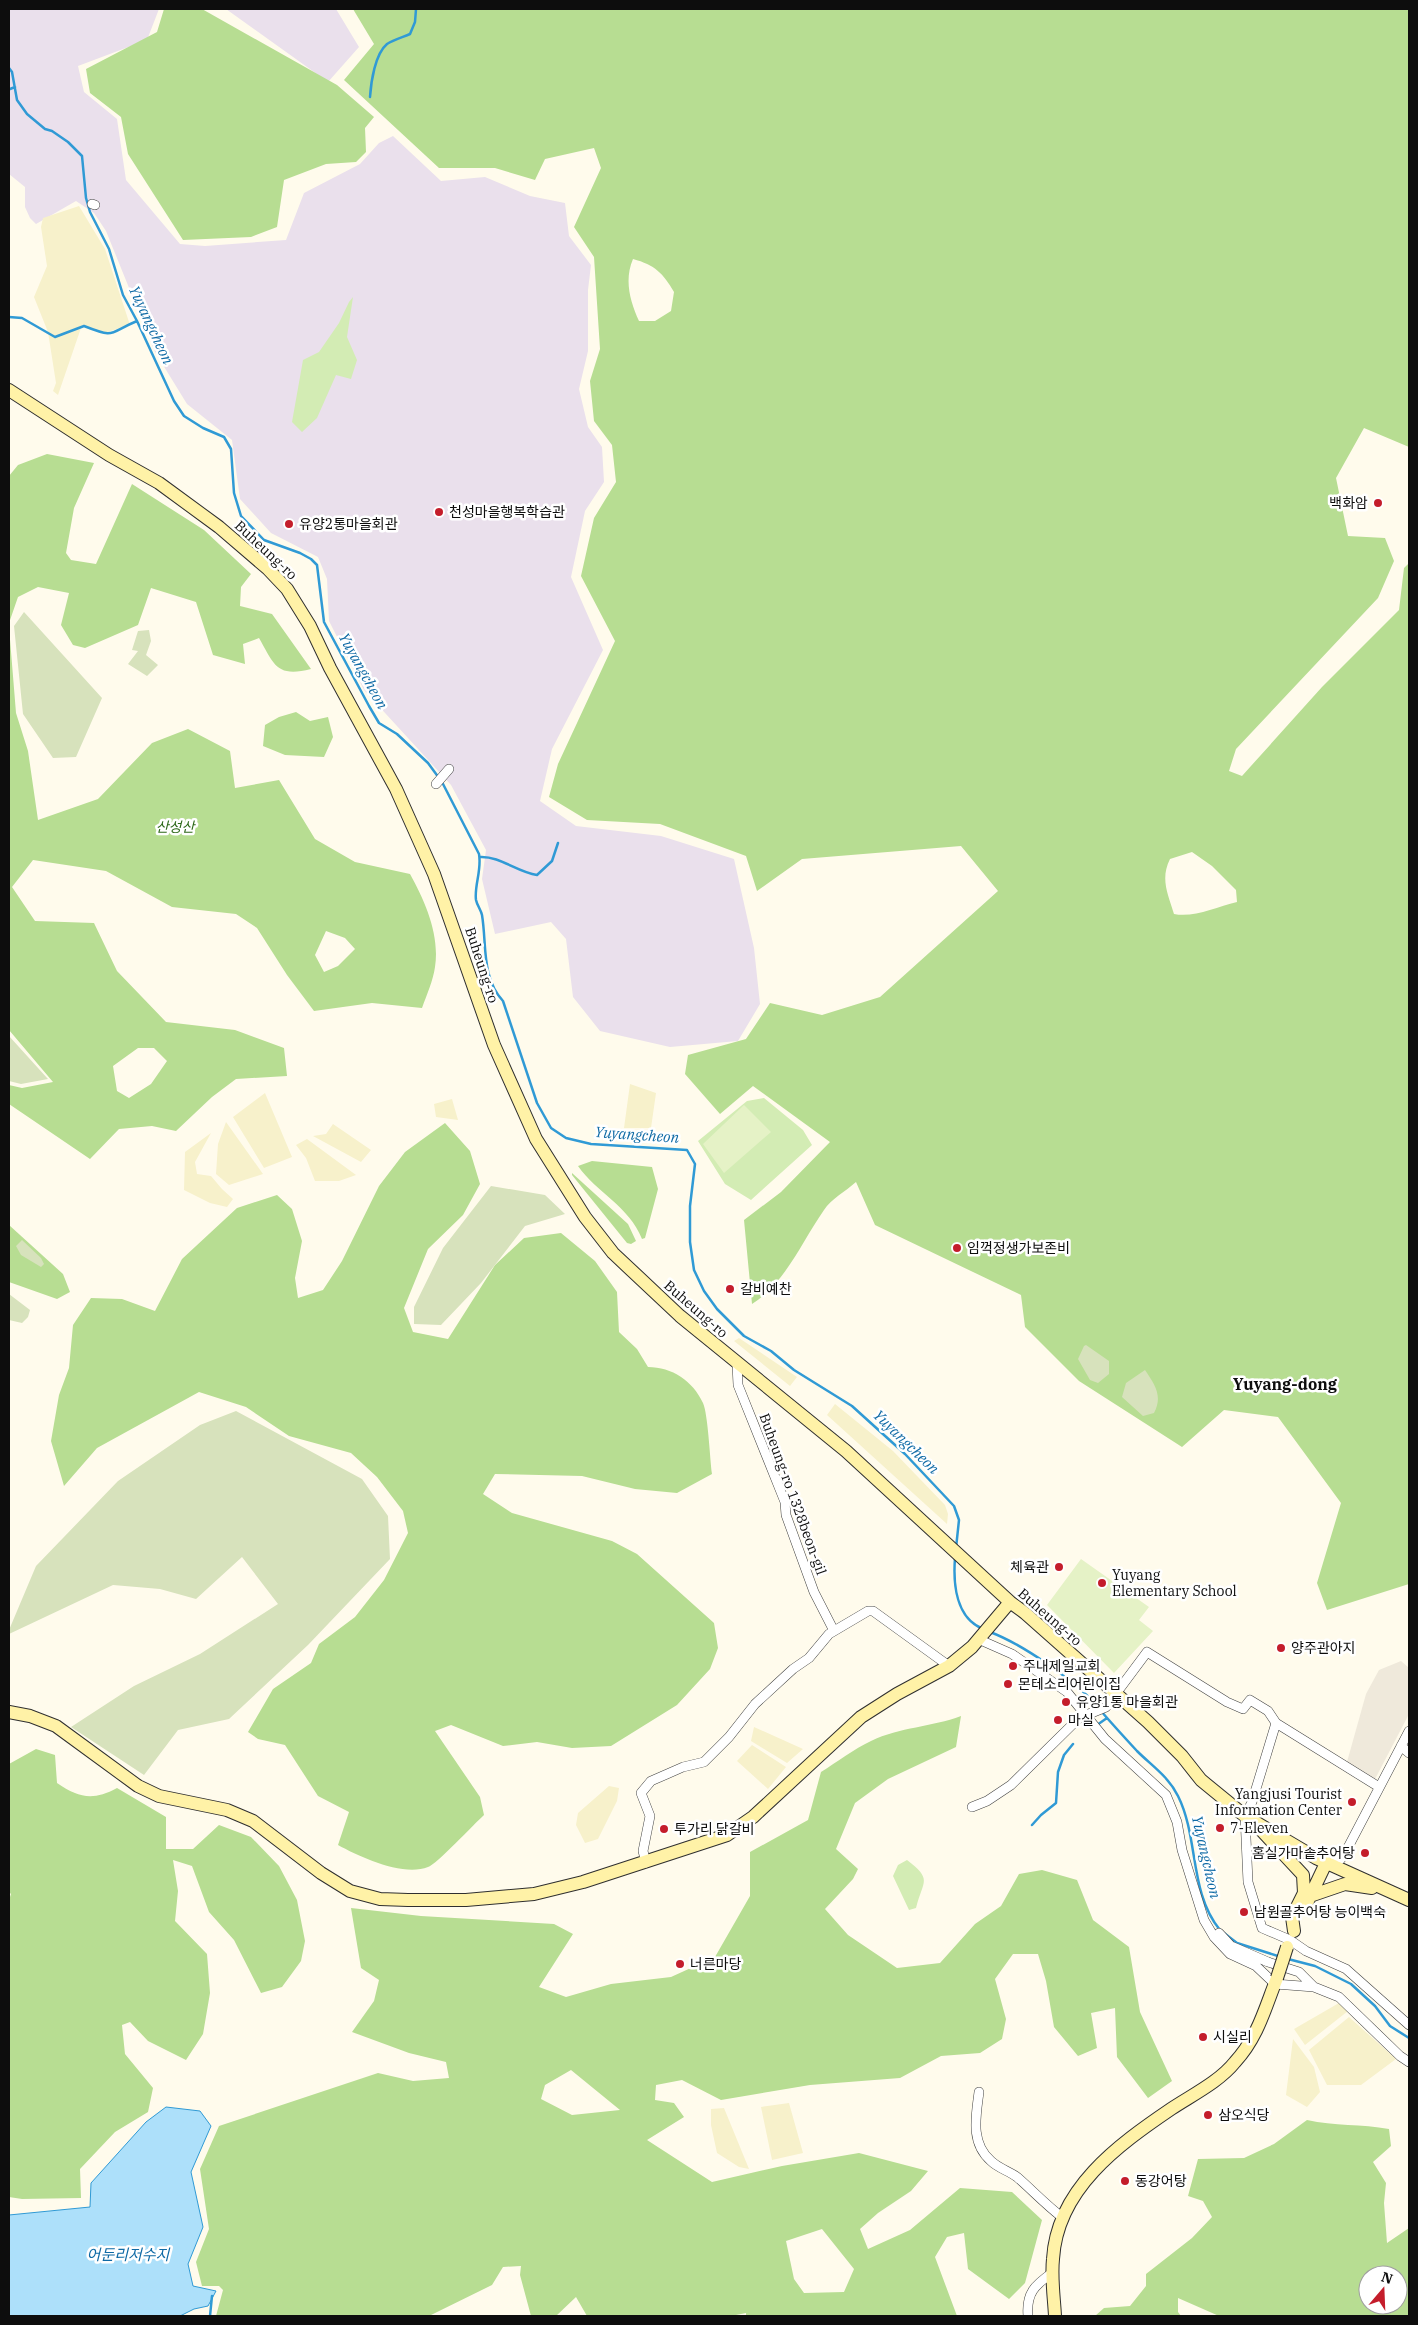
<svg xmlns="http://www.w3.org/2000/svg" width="1418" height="2325" viewBox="0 0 1418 2325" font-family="'IBM Plex Serif','Noto Sans KR',serif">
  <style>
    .industrial { fill: #eae0ec }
    .farmland { fill: #f7f1cb }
    .green { fill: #d3ecb4 }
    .forest { fill: #b7dd92; fill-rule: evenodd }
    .cemetery { fill: #d7e2bc }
    .pitch { fill: #e5f2c6 }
    .plaza { fill: #efe9db }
    .water { fill: #ade0fa; stroke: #309ad5 }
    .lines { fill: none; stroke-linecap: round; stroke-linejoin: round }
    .stream { stroke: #309ad5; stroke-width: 2.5 }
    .street-casing { stroke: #404040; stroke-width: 10 }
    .secondary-casing { stroke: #2f2f2f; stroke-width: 14 }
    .street { stroke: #fff; stroke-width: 9 }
    .secondary { stroke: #fff2a7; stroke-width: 12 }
    .secondary-bridge-casing { stroke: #2f2f2f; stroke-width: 14; stroke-linecap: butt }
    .secondary-bridge { stroke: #fff2a7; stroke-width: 12 }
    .poi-dot { fill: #c41d2b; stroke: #fff; stroke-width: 2 }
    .labels { text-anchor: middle; stroke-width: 5; stroke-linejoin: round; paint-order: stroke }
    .poi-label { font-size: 14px; fill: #0d0d0d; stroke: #fff; text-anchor: start }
    .street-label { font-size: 14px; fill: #0d0d0d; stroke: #fff }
    .park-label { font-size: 14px; font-style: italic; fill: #2d6819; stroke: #fff }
    .water-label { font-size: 15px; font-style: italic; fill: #0f6aa5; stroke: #fff }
    .quarter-label { font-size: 16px; font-weight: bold; fill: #0d0d0d; stroke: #fff }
  </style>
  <rect width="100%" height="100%" fill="#fffbec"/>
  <path class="industrial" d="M9,9H159L147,40L78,66L84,92L117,119L126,180L180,244L205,246L286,240L304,193L360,164L379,143L393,136L441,181L485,177L530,196L565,203L569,236L591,265L588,290V351L579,389L588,427L602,447L604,482L585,511L571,577L603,650L552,749L540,801L576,826L661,836L734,859L754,948L760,1004L738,1041L670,1047L600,1031L573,997L566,939L551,922L495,934L482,879L486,850L451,785L364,690L329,621L327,579L318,557L271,533L240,499L232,440L187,404L155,352L106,231L94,213L76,201L36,224L30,218L25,207V187L9,174Z
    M226,9H336L359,47L328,82Z"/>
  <path class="farmland" d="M79,206L105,249L130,325L104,333L82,325L58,395L53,391L56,383L48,332L34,297L47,266L41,227L43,218Z
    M630,1084L656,1093L651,1128H624Z
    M265,1093L292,1157L264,1168L233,1117Z
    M452,1099L458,1120L436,1117L434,1104Z
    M226,1122L263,1174L229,1185L216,1174L218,1144Z
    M333,1124L371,1150L361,1162L313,1136L326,1134Z
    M211,1133L195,1162L197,1174L211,1176L222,1189L233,1199L227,1207L210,1203L184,1190L185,1152Z
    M307,1139L356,1175L339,1181H315L306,1158L296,1145Z
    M739,1338L797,1377L790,1386L734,1341Z
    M835,1404L893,1451L945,1505L948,1514L947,1524L827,1415Z
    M754,1727L803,1749L787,1763L751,1741Z
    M752,1745L786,1767L768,1789L737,1761Z
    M609,1786L619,1788L617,1801L598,1839L585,1843L576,1825L578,1813Z
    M1339,2003L1348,2011L1305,2045L1294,2029Z
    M1349,2017L1396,2059L1361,2085H1327L1309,2050Z
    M1293,2039L1314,2067L1320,2092L1307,2107L1286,2095Z
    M789,2103L803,2153L772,2160L761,2107Z
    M724,2108L749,2169L739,2167L717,2153L711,2125V2109Z"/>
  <path class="green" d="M353,297L347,337L357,360L351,379L336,375L317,418L302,432L292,422L303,360L319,352L339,323L349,302Z
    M764,1098L803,1130L812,1145L751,1200L725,1184L698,1141L747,1101Z
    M907,1860C933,1880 923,1880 916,1908L909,1910L893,1876L898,1865Z"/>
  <path class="forest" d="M164,9H202L337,85L374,117L365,128L366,152L356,162L326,164L284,180L277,227L251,237L183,240L128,154L121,117L90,93L86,69L157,32Z
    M353,9H1409V447L1364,428L1336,478L1348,536L1385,538L1394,561L1378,598L1236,749L1229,771L1242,776L1322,687L1399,610L1404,568L1409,563V1584L1327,1610L1317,1583L1341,1503L1278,1417L1224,1410L1182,1447L1079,1381L1025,1327L1021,1295L875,1225L856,1182C846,1191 831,1199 824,1210C801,1243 786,1282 752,1304L744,1220L781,1192L830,1142L753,1086L720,1114L685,1074L688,1055L746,1039L770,1003L822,1015L880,997L998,891L961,846L802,859L757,891L746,856L660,824L587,820L549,797L558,764L615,641L581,576L594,518L616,482L612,445L594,421L590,381L600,349L594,257L574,227L601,168L594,148L545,159L535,180L495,168H439L344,80L374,44ZM633,259C655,265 663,273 674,292L671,311L655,321H639C630,301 624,280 633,259ZM1192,852L1212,866L1236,890L1237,902C1216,907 1194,918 1174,914C1168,894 1160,879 1170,859Z
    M47,454L94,463L74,508L66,553L71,560L96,564L132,484L204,530L251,574L241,587L240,606L272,614L311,669C276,678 274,664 259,638L243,644L245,664L213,655L196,602L151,588L138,625L85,648L73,645L61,625L69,593L38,587L18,597L9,623V476L18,465Z
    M9,627L16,713L28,751L38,820L98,799L152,743L188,729L230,751L235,788L279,780L315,839L355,862L410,874C425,901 440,935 435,967C433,981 427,994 422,1008L372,1003L314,1011L287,975L257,928L236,914L172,907L106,871L33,860L12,887L35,921L94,923L117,971L166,1022L235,1030L284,1048L287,1076L236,1079L212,1097L176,1131L152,1126L119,1129L90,1159L9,1104V1085L22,1088L53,1082L9,1030ZM326,931L345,938L355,949L338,966L324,972L315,955ZM138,1048H154L167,1061L151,1084L129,1098L117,1091L113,1066Z
    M296,712L310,721L328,717L333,737L324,757L285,755L263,746L265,725L279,717Z
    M445,1123L470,1151L480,1184L463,1215L428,1249L404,1308L413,1332L448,1339L495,1265L524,1238L561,1233L595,1261L617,1292L619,1332L637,1349L648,1367C672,1367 693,1381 703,1403C708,1414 710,1459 712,1474L677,1493L635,1489L582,1476L495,1474L483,1494L512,1513L612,1541L637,1554L714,1623L718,1648L710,1669L677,1705L611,1746L572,1748L537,1742L503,1746L451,1725L435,1731L480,1797L484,1815C475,1823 436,1865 428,1867C403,1877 360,1857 338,1845L349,1812L318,1796L285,1745L258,1739L248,1732L273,1689L311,1663L319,1644L355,1617L384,1580L408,1533L403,1511L377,1477L351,1453L289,1436L246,1407L199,1392L97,1448L64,1486L51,1441L59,1395L69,1368L73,1325L91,1298L122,1299L155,1311L182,1259L237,1208L277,1195L292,1209L302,1241L295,1278L298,1298L323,1290L342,1261L379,1186L405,1152Z
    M592,1161L652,1167L658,1189L645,1238L642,1239C629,1206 597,1193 578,1166Z
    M572,1173L628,1224L636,1241L631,1244L627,1243L572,1175Z
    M9,1225L63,1274L70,1292L57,1299L9,1282Z
    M961,1716L956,1747L888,1779L855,1803L836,1849L858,1869L853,1879L825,1909L848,1935L897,1968L940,1963L975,1924L1001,1906L1019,1874L1042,1870L1077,1880L1093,1920L1129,1947L1140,2012L1172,2081L1148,2098L1117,2057L1115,2008L1091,2013L1097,2048L1078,2056L1054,2027L1046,1981L1038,1954H1013L995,1979L1006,2019L1002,2039L980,2053L941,2056L900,2078L810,2085L721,2100L682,2080L656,2085L655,2100L674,2103L684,2117L647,2140L712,2182L782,2166L859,2153L928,2171L911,2191L878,2213L860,2229L868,2249L910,2230L960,2188L1012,2192L1042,2220L1025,2283L1009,2299L968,2269L964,2233L947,2237L935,2257L957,2316H746V2313L731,2316H587L576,2297L556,2316H531L520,2275L521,2266L503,2267L492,2285L429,2316H216L223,2290L219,2286H202L196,2262L209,2229L200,2169L219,2126L378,2073L413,2081L449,2078L446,2062L409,2053L352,2032L374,2001L379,1980L361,1968L351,1908L421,1916L554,1924L573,1934L539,1987L566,1997L611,1984L671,1977L715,1957L750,1896V1852L808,1820L821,1772C837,1762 854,1749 871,1741C900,1727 932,1727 961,1716ZM571,2070L620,2110L572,2115L541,2099L545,2085ZM822,2229L854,2269L844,2292L804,2293L794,2279L786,2241Z
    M36,1749L55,1755L57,1783C79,1798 93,1801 117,1788L166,1817V1849H193L219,1825L251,1837L279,1866L297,1900L305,1941L301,1961L282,1987L261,1993L234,1940L209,1912L192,1866L173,1860L178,1891L175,1921L207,1954L210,1993L203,2034L186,2060L148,2041L130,2022L122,2025L125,2054L153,2088L148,2112L115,2132L80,2169L81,2198L22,2199L9,2197V1900L11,1894L9,1892V1764Z
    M1307,2120C1334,2126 1362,2124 1389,2129L1391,2146L1373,2162L1386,2183L1384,2203L1387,2243L1409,2228V2316H1219L1178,2298V2312L1181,2316H1095L1104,2308L1130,2306L1146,2286V2274L1192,2238L1212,2217L1203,2201L1188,2196L1198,2159L1244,2158L1274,2144ZM1368,2275H1398V2305H1368Z"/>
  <path class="cemetery" d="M24,612L102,698L76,757L53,758L23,714L14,626Z
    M149,630L151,641L146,655L158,665L147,676L128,664L138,651L132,650L138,631Z
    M9,1036L48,1079L21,1084L9,1081Z
    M491,1186L545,1195L565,1214L525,1226L481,1283L441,1325L414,1324V1307L443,1248Z
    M22,1240L41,1258L44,1264L41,1267L21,1255L16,1246Z
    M9,1294L30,1310L28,1317L22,1323L9,1320Z
    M1086,1345L1109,1361V1374L1098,1383L1090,1380L1078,1359L1084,1346Z
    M1145,1370C1155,1385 1163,1396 1154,1413L1143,1416L1122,1397L1126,1383Z
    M236,1411L362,1479L388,1516L390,1559L308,1645L229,1719L178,1730L144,1775L71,1727L134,1686L200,1654L278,1604L242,1557L196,1599L160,1589L113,1585L9,1634V1630L36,1566L118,1481L200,1425Z"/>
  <path class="pitch" d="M744,1105L771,1132L724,1173L703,1144Z
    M1081,1559L1149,1607L1139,1620L1153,1631L1114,1673L1047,1605Z"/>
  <path class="plaza" d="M1401,1661L1409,1668V1714L1374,1781L1347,1762L1366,1694L1379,1670Z"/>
  <path class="water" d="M166,2107L200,2111L211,2126L191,2172L203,2227L188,2264L193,2286L216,2291L208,2306L194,2309L180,2316H9V2215L90,2207L91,2183L146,2122Z"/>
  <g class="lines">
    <path class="stream" d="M9,68L12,72L17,100L27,114L45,129L52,131L68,142L82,156L86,198L90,212L109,249L123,295L137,321L174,401L184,416L203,428L224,437L231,449L234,493L241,516L264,540L300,553L311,559L317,565L324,622L369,706L379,723L397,734L428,763L439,778
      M10,89L15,87
      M370,97C371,82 375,54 387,44C393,40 403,37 410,34L415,22L416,9
      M9,317L22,318L55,337L84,326C117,339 108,333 137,321
      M442,782L479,854C482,870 474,886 476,900C477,905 481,910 482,915C487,945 481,977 503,1001L537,1103L551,1128L566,1138L591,1144L687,1150L695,1164L690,1206V1242L694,1270L704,1291L717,1309L744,1336L771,1351L794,1370L852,1406L905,1454L954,1506L959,1520L956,1548
      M480,857C500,856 517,872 537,875L552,861L558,843
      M955,1558C953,1584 956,1618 983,1629
      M990,1632C1022,1644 1076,1681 1098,1707
      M1101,1711C1113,1725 1125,1738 1137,1751C1152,1766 1168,1776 1178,1796C1199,1838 1189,1893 1220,1930
      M1097,1725L1107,1718
      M1032,1825L1041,1815L1056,1803L1058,1772L1064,1755L1073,1744
      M1224,1933L1237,1943L1281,1957
      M1288,1959L1315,1966L1351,1984L1375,2006L1390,2026L1409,2038
      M210,2316L212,2296"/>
    <g class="street-casing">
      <path id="street" d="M92,204L95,205
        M436,784L449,769
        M737,1364L738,1385L785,1502L786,1515L814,1592L834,1631
        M978,1639L1012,1654L1067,1692L1105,1739L1166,1795L1177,1822L1182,1850L1204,1920L1214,1937L1230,1954L1256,1966L1275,1984L1314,1987L1339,1997L1400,2056L1409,2062
        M1276,1723L1252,1802L1245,1816L1248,1882L1262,1928L1290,1940L1306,1951L1346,1969L1409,2025
        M1401,1746L1409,1753
        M972,1807L987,1801L1011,1785L1079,1718L1106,1707L1147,1652L1227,1702L1243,1709L1250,1700L1268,1711L1276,1723L1379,1787
        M1328,1862L1340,1860L1344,1855L1409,1731
        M646,1863L643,1851L650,1816L641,1793L651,1781L683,1767L704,1762L729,1737L755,1704L793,1669L809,1658L829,1634L868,1611H873L949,1666
        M1219,1933L1231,1946L1238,1949L1268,1962L1299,1972L1314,1987
        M979,2092C976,2116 970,2143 991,2161C998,2168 1009,2171 1017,2177C1033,2191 1046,2205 1063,2218
        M1028,2316C1026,2293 1035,2285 1052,2273"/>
    </g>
    <g class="secondary-casing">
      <path id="secondary" d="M9,390L109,455L159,483L219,527L268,569L287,589L310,626L330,668L396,789L434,874L494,1045L536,1139L585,1217L613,1253L680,1316L846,1451L1010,1602L1025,1613L1148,1722L1182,1756L1201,1780L1245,1816L1316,1858L1409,1900
        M9,1712L30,1716L56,1726L138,1786L159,1796L227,1810L253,1821L321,1873L350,1891L380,1899L408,1900H466L534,1894L583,1882L727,1835L753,1817L861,1717L897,1694L949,1666L972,1647L1010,1602
        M1262,1831L1303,1875L1304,1893L1292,1917L1294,1931
        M1310,1896L1345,1884L1372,1888
        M1307,1903L1326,1863
        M1055,2316C1054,2297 1051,2278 1053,2259C1057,2189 1118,2145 1171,2109C1192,2095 1219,2082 1235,2062C1258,2037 1265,2008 1277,1978"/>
    </g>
    <use href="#street" class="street"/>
    <use href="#secondary" class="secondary"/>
    <g class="secondary-bridge-casing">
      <path id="secondary-bridge" d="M1277,1978L1287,1947"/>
    </g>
    <use href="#secondary-bridge" class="secondary-bridge"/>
  </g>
  <g class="poi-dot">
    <circle cx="1378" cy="503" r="5"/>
    <circle cx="439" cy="512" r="5"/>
    <circle cx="289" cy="524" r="5"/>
    <circle cx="957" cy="1248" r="5"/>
    <circle cx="730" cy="1289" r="5"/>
    <circle cx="1059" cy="1567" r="5"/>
    <circle cx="1102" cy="1583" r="5"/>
    <circle cx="1281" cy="1648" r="5"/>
    <circle cx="1013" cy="1666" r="5"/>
    <circle cx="1008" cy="1684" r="5"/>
    <circle cx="1066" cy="1702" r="5"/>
    <circle cx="1058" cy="1720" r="5"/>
    <circle cx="1352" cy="1802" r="5"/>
    <circle cx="1220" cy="1828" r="5"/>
    <circle cx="664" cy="1829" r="5"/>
    <circle cx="1365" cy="1853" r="5"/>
    <circle cx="1244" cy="1912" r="5"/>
    <circle cx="680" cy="1964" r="5"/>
    <circle cx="1203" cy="2037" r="5"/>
    <circle cx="1208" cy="2115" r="5"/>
    <circle cx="1125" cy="2181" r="5"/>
  </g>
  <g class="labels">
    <g class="poi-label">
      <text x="1368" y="508" text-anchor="end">백화암</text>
      <text x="449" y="517">천성마을행복학습관</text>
      <text x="299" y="529">유양2통마을회관</text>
      <text x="967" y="1253">임꺽정생가보존비</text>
      <text x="740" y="1294">갈비예찬</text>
      <text x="1049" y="1572" text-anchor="end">체육관</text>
      <text x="1112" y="1580">Yuyang<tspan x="1112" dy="16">Elementary School</tspan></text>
      <text x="1291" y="1653">양주관아지</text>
      <text x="1023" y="1671">주내제일교회</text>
      <text x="1018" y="1689">몬테소리어린이집</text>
      <text x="1076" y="1707">유양1통 마을회관</text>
      <text x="1068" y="1725">마실</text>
      <text x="1342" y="1799" text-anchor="end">Yangjusi Tourist<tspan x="1342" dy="16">Information Center</tspan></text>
      <text x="1230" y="1833">7-Eleven</text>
      <text x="674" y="1834">투가리 닭갈비</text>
      <text x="1355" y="1858" text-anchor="end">홈실가마솥추어탕</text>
      <text x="1254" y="1917">남원골추어탕 능이백숙</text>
      <text x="690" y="1969">너른마당</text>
      <text x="1213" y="2042">시실리</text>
      <text x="1218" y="2120">삼오식당</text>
      <text x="1135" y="2186">동강어탕</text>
    </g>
    <g class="street-label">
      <text transform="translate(266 550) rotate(43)" y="5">Buheung-ro</text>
      <text transform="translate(482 965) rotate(72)" y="5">Buheung-ro</text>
      <text transform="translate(696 1309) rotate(41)" y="5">Buheung-ro</text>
      <text transform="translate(793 1494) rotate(70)" y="5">Buheung-ro 1328beon-gil</text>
      <text transform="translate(1050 1617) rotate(41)" y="5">Buheung-ro</text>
    </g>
    <g class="park-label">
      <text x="175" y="832">산성산</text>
    </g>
    <g class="water-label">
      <text transform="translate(151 325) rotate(65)" y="5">Yuyangcheon</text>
      <text transform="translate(363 671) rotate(61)" y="5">Yuyangcheon</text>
      <text transform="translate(637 1135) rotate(4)" y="5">Yuyangcheon</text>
      <text transform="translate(906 1442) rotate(44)" y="5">Yuyangcheon</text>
      <text transform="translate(1206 1857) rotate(77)" y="5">Yuyangcheon</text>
      <text x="128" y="2260">어둔리저수지</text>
    </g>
    <g class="quarter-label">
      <text x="1285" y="1390">Yuyang-dong</text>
    </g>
  </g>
  <rect width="1418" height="2325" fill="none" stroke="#0d0d0d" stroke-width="20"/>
  <g transform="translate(1383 2290) rotate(19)"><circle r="24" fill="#ffffff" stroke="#9e9e9e"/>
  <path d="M0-4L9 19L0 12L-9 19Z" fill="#c41d2b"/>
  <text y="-8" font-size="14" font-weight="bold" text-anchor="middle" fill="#0d0d0d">N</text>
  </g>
</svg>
